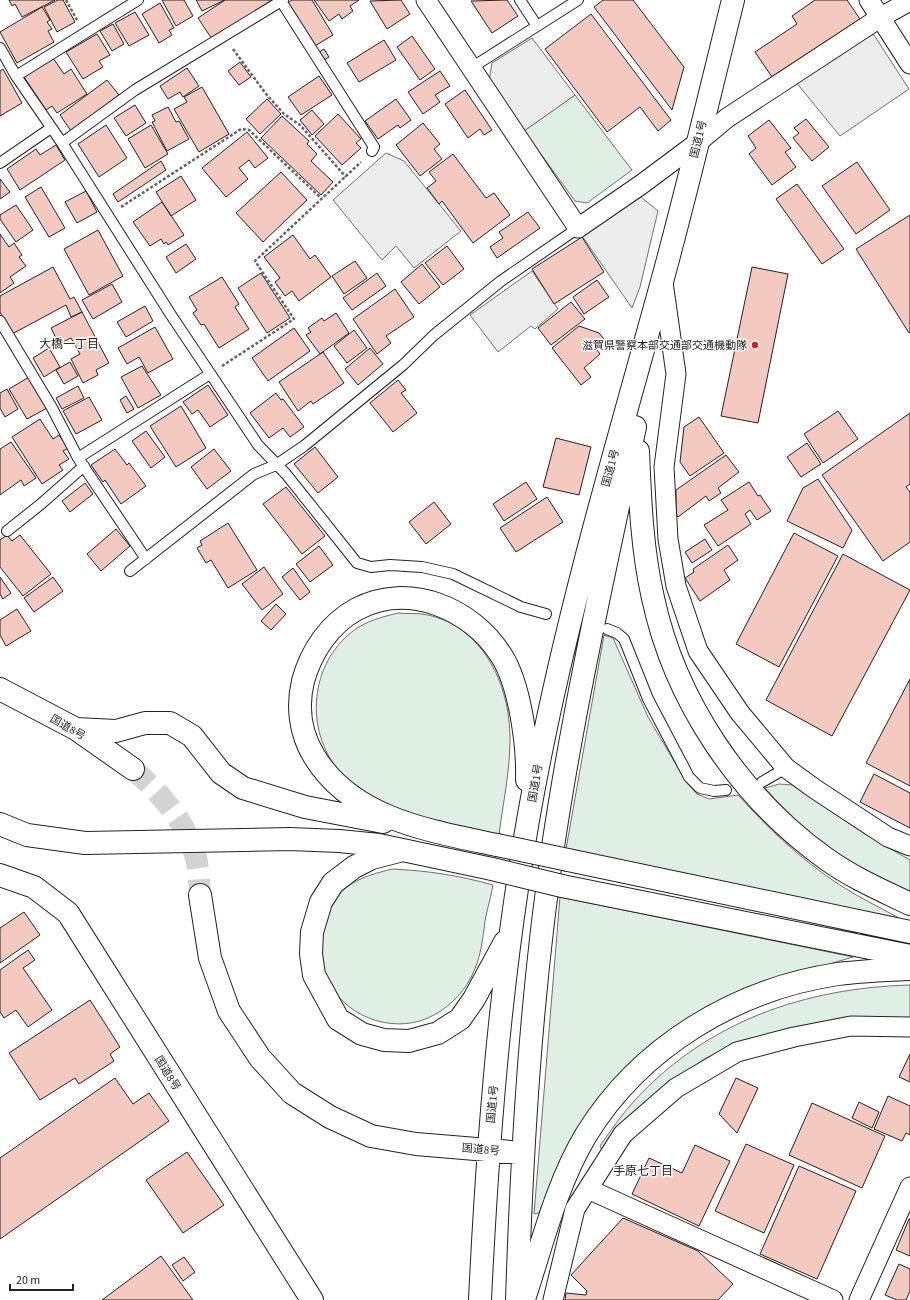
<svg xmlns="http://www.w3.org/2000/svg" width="910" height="1300" viewBox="0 0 910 1300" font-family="'Source Sans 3','Noto Sans JP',sans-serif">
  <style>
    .green { fill: #e0efe3; stroke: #6f6f6f }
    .parking { fill: #ededed; stroke: #6f6f6f }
    .building { fill: #f3c9c0; stroke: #222 }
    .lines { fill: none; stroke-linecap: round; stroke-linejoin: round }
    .highway-tunnel { stroke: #d3d3d3; stroke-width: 22; stroke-dasharray: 22 11; stroke-linecap: butt }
    .lane-casing { stroke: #222; stroke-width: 12 }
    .street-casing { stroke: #222; stroke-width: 21 }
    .highway-casing { stroke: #222; stroke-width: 24 }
    .path { stroke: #646464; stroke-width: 2.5; stroke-dasharray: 3 2; stroke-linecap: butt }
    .lane { stroke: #fff; stroke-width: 10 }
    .street { stroke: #fff; stroke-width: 19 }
    .highway { stroke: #fff; stroke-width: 22 }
    .highway-bridge-casing { stroke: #222; stroke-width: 24; stroke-linecap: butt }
    .highway-bridge { stroke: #fff; stroke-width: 22 }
    .poi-dot { fill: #c62828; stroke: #fff; stroke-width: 1.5 }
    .labels { text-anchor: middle; stroke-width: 3; stroke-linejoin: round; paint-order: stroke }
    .street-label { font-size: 11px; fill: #222; stroke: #fff }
    .poi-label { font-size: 11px; fill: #222; stroke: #fff; text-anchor: end }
    .neighbourhood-label { font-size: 12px; fill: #222; stroke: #fff }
  </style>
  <rect width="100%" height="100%" fill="#fff"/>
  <path class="green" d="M575,95L632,170L587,203L575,201L524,131Z
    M398,613C406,614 415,613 422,614C482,623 510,684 510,739C510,771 503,803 499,835C477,831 454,828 433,822C422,819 411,814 399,809C391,807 381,804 374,800C362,791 349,782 339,771C304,729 310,664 353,631C366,621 382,617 398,613Z
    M604,635L613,638L648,717L687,783L697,794L709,799L738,795C769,829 801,860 840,885C858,897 879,907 899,918L727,884L566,849Z
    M779,784L792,785L865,834L910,860V897C893,888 875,880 859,869C823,847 792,819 765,788Z
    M392,869C430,871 457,875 493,885C491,897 487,909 485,921C483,937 481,956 474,971C466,990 452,1005 434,1015C398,1035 349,1020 329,983C313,953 319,908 347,887C360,877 377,873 392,869Z
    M560,897L853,957L748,988L717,1003L682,1023L551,1184L539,1213L534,1214Z
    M910,985V1018L745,1041L706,1058L675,1079L602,1150L600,1146C611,1130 622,1114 635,1100C708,1021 805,988 910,985Z"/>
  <path class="parking" d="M867,34L874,35L909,89L840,136L795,81Z
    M532,38L575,95L524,131L489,81L492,63Z
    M386,153L404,161L461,231L414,268L396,246L382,260L333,200Z
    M641,197L658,211L640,287L632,308L582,236Z
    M532,271L558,309L535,329L531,326L498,352L470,315Z"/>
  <path class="building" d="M9,0H55L22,17L15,4L12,6Z
    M58,0H63L75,22L57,32L44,7Z
    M162,0H184L193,16L176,26Z
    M196,0H225L202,11Z
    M225,0H272L212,39L198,18Z
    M292,0H312L333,35L313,47L286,4Z
    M314,0H359L350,6L353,11L342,19L339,14L329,21Z
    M401,0L410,14L387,29L370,1Z
    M507,0L518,16L492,33L471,1Z
    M603,0H633L684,67L672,110L594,7Z
    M815,0H847L860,19L772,77L755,52L797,24L792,16Z
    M160,3L174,28L169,30L172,35L159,43L142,14Z
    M42,7L50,20L47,22L52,29L48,31L54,42L17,63L0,32Z
    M135,12L149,35L129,46L115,23Z
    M591,14L671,120L658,131L640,107L607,132L545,49Z
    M113,24L124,44L112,51L100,31Z
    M97,34L110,55L99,61L103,67L83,79L66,52Z
    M412,36L435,69L420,80L397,47Z
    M384,40L396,60L359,82L347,63Z
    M324,49L329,57L321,62L316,54Z
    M53,58L64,74L71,69L87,94L57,113L52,106L46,110L24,77Z
    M240,62L251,77L239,85L228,71Z
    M187,68L199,86L183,97L180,92L168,99L160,86Z
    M3,69L22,103L0,116V71Z
    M440,71L450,86L435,95L440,102L423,114L408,92Z
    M319,76L332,95L301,115L288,97Z
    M107,80L119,95L71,131L60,115Z
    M202,87L229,134L199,152L174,109L187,102L184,97Z
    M465,90L492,130L484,135L480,129L468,138L445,104Z
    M267,99L281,114L260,134L246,119Z
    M396,99L411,120L400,128L398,125L378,139L365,121Z
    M135,105L146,123L126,136L114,118Z
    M168,107L176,122L179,121L189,139L167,151L152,122L155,121L152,115Z
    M312,110L324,124L312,135L300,120Z
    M338,114L361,139L356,143L361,148L342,165L315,136Z
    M282,116L309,141L307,144L317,154L311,161L333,182L321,195L261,138Z
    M806,119L829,147L812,161L793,138L799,133L794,128Z
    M769,120L791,148L785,152L796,167L772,185L749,154L756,148L748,136Z
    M423,123L440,144L434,149L442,159L420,176L396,145Z
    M106,125L127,158L99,177L78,144Z
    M151,125L168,154L145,168L128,139Z
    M247,132L268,158L255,168L249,160L239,168L248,179L226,197L202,168Z
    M56,145L65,160L20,190L7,169L36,149L40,155Z
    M453,154L486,198L494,193L510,215L473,243L442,201L439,204L427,188L436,181L429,172Z
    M161,161L166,170L118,202L113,194Z
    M857,162L890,210L856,234L822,186Z
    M281,172L307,200L263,242L236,213Z
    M181,176L196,200L171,216L156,192Z
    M0,179L10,192L0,199Z
    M797,184L844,249L822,264L776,199Z
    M41,187L65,228L49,237L25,197Z
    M86,191L97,212L77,223L65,202Z
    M162,202L184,235L168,245L166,242L164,244L161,239L150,246L133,222Z
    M16,205L33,230L16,242L0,219V215Z
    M528,212L540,228L497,258L490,247L503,238L499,232Z
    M910,215V332L909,333L856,249Z
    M98,230L123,276L89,295L64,249Z
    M0,234L9,247L14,243L22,255L19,257L26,266L10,277L14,283L0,293Z
    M293,235L310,259L315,255L331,277L299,301L292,291L285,296L275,282L280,278L264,257Z
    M582,237L604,272L554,304L532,269Z
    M186,244L196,259L176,273L166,257Z
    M447,246L464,269L443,285L425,263Z
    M355,261L367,278L344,294L332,276Z
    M422,264L440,287L419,304L401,282Z
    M53,267L70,299L74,297L82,312L71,317L66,305L12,334L0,312V296Z
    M752,267L788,274L758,423L721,416Z
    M261,273L290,318L267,333L238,288Z
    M377,273L386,286L352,310L343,298Z
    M222,277L239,304L235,307L249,329L219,348L204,324L201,325L193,313L197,310L189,297Z
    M597,280L609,297L584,314L573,297Z
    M112,284L122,302L93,319L82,300Z
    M395,289L414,317L386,336L391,343L377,354L353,319Z
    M571,302L585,319L551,345L538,328Z
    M145,306L153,321L126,337L117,322Z
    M82,312L109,363L96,370L98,375L83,383L71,359L80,354L71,338L59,344L51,328Z
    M336,313L349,333L320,354L306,335L311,332L308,328L322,318L324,321Z
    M579,326L599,333L604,339L595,347L600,354L584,368L591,377L581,385L552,348Z
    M155,327L173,359L148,373L139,357L127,364L118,348Z
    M294,328L310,351L268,381L252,358Z
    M354,330L367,348L347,363L334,346Z
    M49,348L60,367L44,377L33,358Z
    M370,348L383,364L358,385L345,369Z
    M323,352L344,383L313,404L311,401L298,411L279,382Z
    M70,362L78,376L64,384L56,370Z
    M142,366L161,395L138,408L121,377Z
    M29,377L47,408L27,419L9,389Z
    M398,380L406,390L401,393L417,413L393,432L370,403Z
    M208,385L228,415L210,427L198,410L192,414L183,402Z
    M78,386L84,398L62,409L56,398Z
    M7,389L18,409L5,417L0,408V393Z
    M276,393L281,400L283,399L304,427L290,437L283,428L269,438L250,413Z
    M126,396L134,409L127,413L120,400Z
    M89,397L102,420L76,434L63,411Z
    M181,406L206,448L176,467L150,426Z
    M838,411L858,439L823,463L804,434Z
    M910,413V484L906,487L910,492V542L883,561L822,475Z
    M699,417L724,453L690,476L680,462L684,427Z
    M40,419L53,439L59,435L68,448L63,451L69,459L59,465L63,470L42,484L12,437Z
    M146,431L165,457L151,468L132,441Z
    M556,438L591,447L579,495L543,487Z
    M11,442L36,478L24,486L21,480L0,495V449Z
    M807,443L821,464L801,477L787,457Z
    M315,447L338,477L318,493L294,464Z
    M115,449L127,465L129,463L146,486L121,504L105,480L103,482L91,465Z
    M214,449L231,471L207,489L191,467Z
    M726,455L739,472L718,488L721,493L709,501L706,496L678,517L676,514V490Z
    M818,479L852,530L843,548L787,521L803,488Z
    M526,482L537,499L504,521L493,504Z
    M749,482L758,496L760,495L771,511L757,520L750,510L745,514L751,524L718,546L704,525L728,510L721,500Z
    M85,483L93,494L70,512L62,501Z
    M286,487L325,536L302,554L263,504Z
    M547,497L563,522L516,552L500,528Z
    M434,502L451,524L426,544L409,522Z
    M228,523L257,570L228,588L211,560L206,563L197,548L202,545L200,541Z
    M116,529L130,546L101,571L87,554Z
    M794,533L838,556L779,667L736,644Z
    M7,535L12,541L20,535L51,574L23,596L0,567V540Z
    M705,539L712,550L692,563L685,552Z
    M728,545L738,560L724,570L730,580L700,601L685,578L694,572L693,569Z
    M319,546L333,565L310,582L296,564Z
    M843,554L910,590L832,736L766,700Z
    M264,567L283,594L262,610L242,584Z
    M293,568L310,592L300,600L282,577Z
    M0,577L11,593L3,599L0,594Z
    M53,577L63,591L34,612L24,598Z
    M276,604L286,614L271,630L261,621Z
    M17,609L31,631L6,646L0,635V620Z
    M910,679V786L866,763Z
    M874,774L910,793V828L860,802Z
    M24,912L40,935L0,963V928Z
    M28,950L35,960L23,968L52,1010L28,1027L16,1010L4,1018L0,1012V970Z
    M90,1000L120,1047L110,1054L114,1061L79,1084L75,1078L40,1100L9,1053Z
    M910,1054V1082L899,1077Z
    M115,1078L133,1104L149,1093L169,1121L0,1239V1158Z
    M736,1078L758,1088L737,1133L719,1114Z
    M888,1096L910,1106V1135L906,1133L902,1141L874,1129Z
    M859,1102L879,1112L872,1128L852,1118Z
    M812,1103L885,1136L862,1188L789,1155Z
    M746,1144L794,1165L764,1233L715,1211Z
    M695,1145L730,1161L699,1226L632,1194L649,1158L682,1173Z
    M187,1152L224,1205L183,1233L146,1180Z
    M799,1166L856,1191L817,1279L760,1254Z
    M623,1218L698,1251L733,1284L718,1300H565L566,1293L586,1295L587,1291L571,1275Z
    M909,1219H910V1256L896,1250Z
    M161,1256L193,1300H102Z
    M184,1257L195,1272L183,1281L172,1265Z
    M899,1264L910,1269V1291L906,1300H897L885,1295Z"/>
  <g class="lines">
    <path class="highway-tunnel" d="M133,769C161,794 186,821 196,858C199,870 199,883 200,895"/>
    <g class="lane-casing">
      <path id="lane" d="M520,0L537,26
        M281,1L374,147L372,151
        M0,48L16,76L62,143L171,315L258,445L286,474L357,563L371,567L390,565L422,567L453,574L521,607L546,614
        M471,68L578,0
        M16,76L138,0
        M62,143L135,90L283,0
        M0,163L51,128
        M0,321L51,406L78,458
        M7,531L41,504L84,466
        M146,559L78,458L210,374
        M130,571L254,474L276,465L304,446L403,365L434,335L501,281L578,228
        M607,629L617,633L624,639L648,699L689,777L700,788L714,791L726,790
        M762,782L786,768"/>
    </g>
    <g class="street-casing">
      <path id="street" d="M426,0L578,228L642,184L697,143L727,118L881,17L910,1
        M869,0L910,64
        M663,282L676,374L664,467L668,539L676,586L698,651L740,713L786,768L815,789L888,837L910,846
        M588,1189L833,1300
        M553,1300L575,1209L623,1134L676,1088L737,1052L794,1037L851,1026L910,1027
        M859,1300L910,1187"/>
    </g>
    <g class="highway-casing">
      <path id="highway" d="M638,451C640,500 642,550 653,598C675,701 740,797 825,858C851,877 881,890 910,904
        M0,689L76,729L133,769
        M76,729L116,731L145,723H170L192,736L221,773L243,788L305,807L383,822
        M0,824L27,835L85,843L290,839L339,841L379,845L492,869
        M497,845C430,831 352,819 314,756C300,733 297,706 303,681C311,652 329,624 357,609C409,582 471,608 501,655C520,684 528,745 527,780
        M399,851L372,858L354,867L333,883L321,902L312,932L311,954L314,975L338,1019L362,1034L384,1040L409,1041L438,1033L460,1019L474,999L505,942
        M568,860L910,932
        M0,875L34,887L68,913L312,1300
        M562,886L910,956
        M200,895L210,958L229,1011L260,1058L292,1093L330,1117L371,1136L416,1144L523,1153
        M524,1299C542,1245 556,1185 586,1135C640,1047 736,989 838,974C862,971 886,970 910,969
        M480,1300C489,1111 505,922 544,737C576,582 621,431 663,278C688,186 710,93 733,0
        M517,1300C522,1146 531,993 554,840C575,701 606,564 635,427"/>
    </g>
    <path class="path" d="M66,0L77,20
      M233,49L266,94L284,114L300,125L346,177
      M121,207L241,129L249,130L322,199
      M222,366L294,319L255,261L361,162"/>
    <use href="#lane" class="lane"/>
    <use href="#street" class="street"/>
    <use href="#highway" class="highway"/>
    <g class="highway-bridge-casing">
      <path id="highway-bridge" d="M497,845L568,860
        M492,869L562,886"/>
    </g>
    <use href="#highway-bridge" class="highway-bridge"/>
  </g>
  <circle class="poi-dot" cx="755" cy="345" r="4"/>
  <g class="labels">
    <g class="street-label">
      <text transform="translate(698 139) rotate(-76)" y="4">国道1号</text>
      <text transform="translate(610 468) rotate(-75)" y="4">国道1号</text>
      <text transform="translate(68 727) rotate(30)" y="4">国道8号</text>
      <text transform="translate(535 783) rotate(-80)" y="4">国道1号</text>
      <text transform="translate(168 1073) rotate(58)" y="4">国道8号</text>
      <text transform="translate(492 1104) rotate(-85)" y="4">国道1号</text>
      <text transform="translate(481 1149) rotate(5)" y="4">国道8号</text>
    </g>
    <g class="poi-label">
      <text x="747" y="349">滋賀県警察本部交通部交通機動隊</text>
    </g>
    <g class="neighbourhood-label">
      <text x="69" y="348">大橋一丁目</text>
      <text x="643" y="1175">手原七丁目</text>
    </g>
  </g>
  <path d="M10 1284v6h63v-6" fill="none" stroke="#222222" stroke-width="2"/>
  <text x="16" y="1284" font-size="12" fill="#222222" stroke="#ffffff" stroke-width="3" paint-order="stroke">20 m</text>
</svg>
